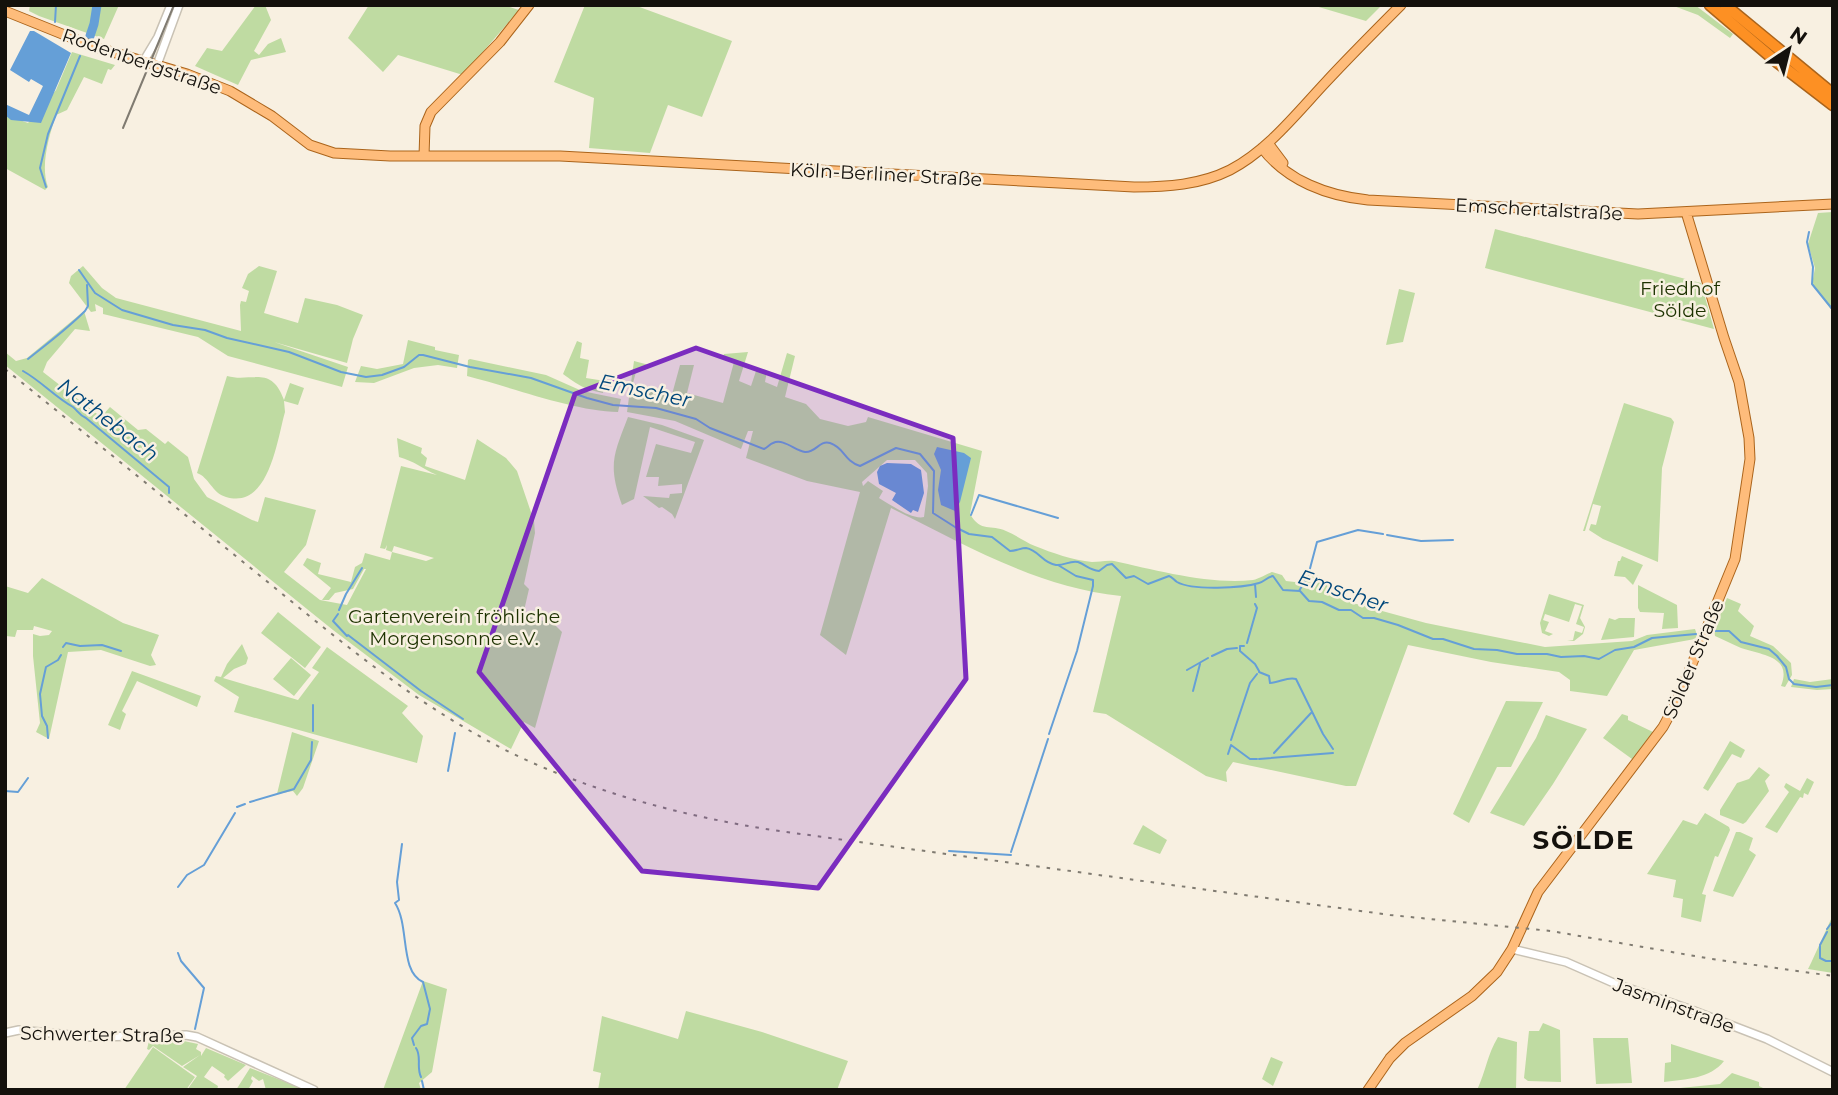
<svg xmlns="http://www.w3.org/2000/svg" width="1838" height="1095" viewBox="0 0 1838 1095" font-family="Montserrat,sans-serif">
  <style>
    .green { fill: #bfdba2; fill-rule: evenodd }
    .water { fill: #659fd7 }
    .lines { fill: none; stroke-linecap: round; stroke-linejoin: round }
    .stream { stroke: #659fd7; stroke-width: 2 }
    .river { stroke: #659fd7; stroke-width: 9 }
    .minor-casing { stroke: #c9c2b4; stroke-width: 10 }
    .major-casing { stroke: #ab641b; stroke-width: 11 }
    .highway-casing { stroke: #ab641b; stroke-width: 13 }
    .minor { stroke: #fff; stroke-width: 7 }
    .major { stroke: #febc7b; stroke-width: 9 }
    .highway { stroke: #fd9023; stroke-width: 10 }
    .tram { stroke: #807b71; stroke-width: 2 }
    .rail { stroke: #807b71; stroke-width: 2; stroke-dasharray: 3.5 7; stroke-linecap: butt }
    .marked { fill: #7b2cbf; fill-opacity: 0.2; stroke: #7b2cbf; stroke-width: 5; stroke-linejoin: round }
    .labels { text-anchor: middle; stroke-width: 5; stroke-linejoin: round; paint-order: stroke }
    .street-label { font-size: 19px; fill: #14110c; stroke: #f8f0e1 }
    .park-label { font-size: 19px; fill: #1d3200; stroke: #f8f0e1 }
    .water-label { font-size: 21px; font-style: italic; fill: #00477b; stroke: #f8f0e1 }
    .district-label { font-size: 26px; font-weight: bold; letter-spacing: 2px; fill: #14110c; stroke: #f8f0e1 }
  </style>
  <rect width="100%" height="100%" fill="#f8f0e1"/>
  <path class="green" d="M30,5H119L104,39L39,16L29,11Z
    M256,5H265L271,20L254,51L259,55L268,44L281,38L286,52L251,60L238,85L195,66L207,48L222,51Z
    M369,5H503L519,10L463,75L398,55L383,72L348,38Z
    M585,5H634L732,41L702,117L668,105L650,153L589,148L594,98L554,82Z
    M1312,5H1382L1366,21Z
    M1671,5H1695L1733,34L1730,38L1698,15Z
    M72,52L115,65L111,70L108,69L102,84L84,77L67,110L56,115C49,136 40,166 48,187L45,190L5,168V115L28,123L56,90Z
    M1833,212V312L1812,284L1815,268L1808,244L1818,213Z
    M1495,229L1701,283L1714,329L1485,268Z
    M83,266L102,288L116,298L241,331L240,305L241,301L246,302L249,291L242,288L248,274L259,266L277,271L264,313L298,323L305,298L337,305L363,315L353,339L347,363L274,342L348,367L342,387L228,356L198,337L103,314V308L95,304L96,311L91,312L69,283L71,276Z
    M1399,289L1415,293L1403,342L1386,345Z
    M84,311L90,331L75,329L47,362L43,372L101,417L110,407L138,430L146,429L165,444L168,441L188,457L194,479L207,497L252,520L258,522L265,497L316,510L306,545L284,572L320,600L347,605L366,569H364L353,589L335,593L329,600H322L331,588L303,565L307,558L321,563L318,574L351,582L355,567L362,563L365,553L390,560L392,552L426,561L434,558L394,546L392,552L386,550L387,545L385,549L380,548L401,466L437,475C423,469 414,461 399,457L397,438L422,448L421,453L427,458L425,466L465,480L477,439L506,458L517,471L534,521L535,533L524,584L529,589L523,615L554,624L562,632L535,728L524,722L511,749L419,695L333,630L5,365V352L16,361L27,358Z
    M408,340L435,347V350L459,355L457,368L438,365L414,368L374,383L355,382L361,366L377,369L403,364Z
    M577,341L582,343L580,358L589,360L586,378L605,381L603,393C584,389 578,385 563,374Z
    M748,352L739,381L751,386L757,368L767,371L765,382L777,387L787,353L795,356L785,397L806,404L820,419L848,426L866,422L868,417L982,451L970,514C981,533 991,524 1006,531C1016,535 1025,542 1035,546C1052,553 1073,560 1092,562C1099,562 1106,560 1114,561C1155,570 1210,585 1253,580C1259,579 1266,574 1272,572L1282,575L1286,581L1295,582L1317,575L1342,600L1426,623L1545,647L1632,641L1647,635L1695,629L1697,635L1695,639L1634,650L1607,696L1570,691V680L1559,672L1491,662L1408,645L1356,786H1346L1233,762L1226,772L1227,782L1206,776L1106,714L1093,712L1121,596C1036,587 966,545 891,508L846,655L820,635L860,492L807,481L746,458L753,431H748L741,449L675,421L627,412L634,361L649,365L648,369L637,368L633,383L671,398L680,365H694L687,393L723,403L734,362L722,358L724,354ZM887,460H915L927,473L928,486L924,517C912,520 891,505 879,498L883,491L868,481L863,486L862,482Z
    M470,359L546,375L582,391L621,399L618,412C574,411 511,387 467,376L468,360Z
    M227,376C251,383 271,364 284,400L290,383L304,388L298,405L284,401L285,412C277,440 269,510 226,497C212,493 209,477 197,473Z
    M1624,403L1671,418L1674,422L1662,468L1658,562L1603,539L1589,530L1591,524L1596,525L1601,506L1593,504L1585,531H1583Z
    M628,417L662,425L704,440L675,519L672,514L662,507L659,508L643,496L669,498L670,494L682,493V484L658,486L659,477H646L656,444L691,453L695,442L650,427L634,499L622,505C608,465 613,456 628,417Z
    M1622,556L1643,565L1633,585L1625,577L1614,576L1618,561H1620Z
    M42,578L123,623L159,635L151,655L156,665L150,666L101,650L68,652L49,739L36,732L40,723L33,656V634L40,636L49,635L52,631L34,626L33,630H17L15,637L6,636L5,634V586L28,593Z
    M1638,585L1677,605L1678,628L1662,629L1664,613L1640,612L1638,608Z
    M1549,594L1584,605L1580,618L1585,627L1583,634L1574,641L1567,640H1573L1575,631L1582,633L1584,627L1576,624L1582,606L1575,604L1569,622L1545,614L1543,620L1549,622L1545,631L1553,634L1549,636L1542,633L1540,623Z
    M1727,598L1741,604L1738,611L1754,626L1750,636L1773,646L1791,663L1792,675L1785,687L1781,686C1793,656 1761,655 1741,648C1732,644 1724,640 1715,636L1714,630Z
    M278,612L321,647L305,668L261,633Z
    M1609,618L1615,620L1619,618H1635L1634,637L1601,640Z
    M242,644L248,658L246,664L234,669L223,678L298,700L319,672L312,668L327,647L408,706L402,713L423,736L417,763L234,712L239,697L214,681L216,676L221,677L227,664Z
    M291,658L311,675L294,696L273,679Z
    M132,671L201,696L197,707L137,681L122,711L126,714L120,730L108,725Z
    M1794,679L1810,682L1833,679V689L1817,690L1791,687Z
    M1506,701L1543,702L1511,767H1497L1469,823L1453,814Z
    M1622,714L1628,716V720L1653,732L1632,759L1603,738Z
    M1546,715L1587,729L1553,784L1524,826L1490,813L1536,738Z
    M292,732L319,741L303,788L297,796L293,791L277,794Z
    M1730,741L1745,750L1741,758L1732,754L1708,791L1703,788Z
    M1759,767L1770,775L1765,781L1769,791L1746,822L1743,824L1720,815V810L1737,783L1749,779Z
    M1807,778L1814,782L1808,795L1804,793L1803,798L1800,797L1777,833L1765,827L1789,792L1784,787L1786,783L1800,791Z
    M1705,813L1729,827L1730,830L1718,857L1715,856L1702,894L1706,895L1701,922L1681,917L1683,899L1673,897L1676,880L1647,874L1683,820L1697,825Z
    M1143,825L1167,840L1160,854L1133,844Z
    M1736,832H1740L1753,838L1749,850L1756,855L1733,897L1713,891Z
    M1832,917L1833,973L1808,969L1811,963Z
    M423,981L447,989L432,1072L419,1083L421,1090H383Z
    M686,1011L762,1032L848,1061L837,1090H598L601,1073L593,1071L602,1016L678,1039Z
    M1543,1023L1560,1030L1561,1082L1528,1081L1524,1078L1529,1031H1539Z
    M1498,1037L1517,1042L1516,1090H1477C1486,1071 1487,1055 1498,1037Z
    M1593,1038H1628L1632,1083L1596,1084Z
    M179,1040L198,1044L196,1049L201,1052V1056L206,1048L246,1065L228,1081L224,1077L225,1075L212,1066L204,1077L218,1086L217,1090H187L197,1076L183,1067L200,1055L182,1066L153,1046L149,1050L147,1049L149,1041Z
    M1671,1044L1724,1061C1710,1079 1686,1079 1664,1082L1665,1063L1671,1062Z
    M153,1047L195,1077L186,1090H124Z
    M1271,1057L1283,1062L1273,1086L1262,1079Z
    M250,1068L306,1090H266L263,1079L259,1081L252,1076L251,1079L253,1081L248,1090H236Z
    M1732,1073L1759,1082V1086L1767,1090H1660L1720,1084Z"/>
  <path class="water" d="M30,31H34L71,53L41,123L11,120L5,115V104L29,115L43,86L31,79L29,82L10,70Z
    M937,447L964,453L971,458L960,502L955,511L941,505L938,490L941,470L934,454Z
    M887,463L911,464L921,470L924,493L918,512L913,510L911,513L892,500L896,493L879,484L877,472L880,466Z"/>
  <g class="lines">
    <path class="stream" d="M55,22L56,5
      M46,187L40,168L48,134L80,56
      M1809,232L1807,242L1813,267L1812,284L1833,310
      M79,270L95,293L122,310L173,325L205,330L227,338L289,352L341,372L366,377L382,375L404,367L419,355H423L470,367L531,378L587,398L613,405L656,408L696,419L710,428L764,449C768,447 770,444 773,443C784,438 795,451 805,452C816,453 819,440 830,443C845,448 843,460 860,466L896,448L920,454L934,471L933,513L955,527L969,534L992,537L1010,551C1016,551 1021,548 1026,548C1039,550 1042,563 1056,565C1064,566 1070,560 1078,562C1086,565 1090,570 1099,571L1107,565L1112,564L1126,578L1134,576L1148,584L1169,576C1172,577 1174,580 1177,582C1193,591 1242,588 1259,583C1264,582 1267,577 1273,576L1283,590L1300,591L1309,601L1322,602L1339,610H1351L1363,618H1374L1398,625L1433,639H1443L1474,649L1497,650L1517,654H1547L1561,657L1584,656L1599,659L1615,650L1634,647L1652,638L1696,634
      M28,359C48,343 67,329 85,311L88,306L87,285
      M23,371C41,381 55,397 73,407C78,411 79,415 86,418L169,487V493
      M971,515L979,495L1058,518
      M1387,535L1421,541L1453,540
      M1255,584L1256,597
      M1299,591L1308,576L1317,542L1358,530L1383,534
      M339,610L346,594L362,568
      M338,614L333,621L347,636
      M1714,631H1729L1741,642L1769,649L1777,656L1786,667L1789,679L1794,684L1816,687L1833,685
      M348,635L421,691L463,719
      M1247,643L1257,608L1255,604
      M1244,646H1240V651L1255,664L1259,671
      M63,647L66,643L80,646L102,645L121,651
      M1212,656L1227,649L1237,648
      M1187,670L1208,658
      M1259,672L1269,676L1270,683C1279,683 1288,676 1296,679L1323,734L1333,749
      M1193,691L1200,664
      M313,705V731
      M1049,734L1077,651L1093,586V580L1076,576L1058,565
      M48,738L47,726L42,716L40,694L46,667L58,660L61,655
      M1231,740L1250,683L1257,674
      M1274,753L1311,713
      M1228,754L1231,745L1250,759H1257
      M1259,759L1333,753
      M448,771L455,733
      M5,791L18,792L28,778
      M250,802L294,789L311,760L312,742
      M237,807L245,804
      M402,844L397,882L399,900L395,903C410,926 399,971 423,982L430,1009L427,1024L421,1026L412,1038L414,1045
      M949,851L1011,855
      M1011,852L1048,739
      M178,887L187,875L204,865L235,813
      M1827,929L1833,921
      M1832,932L1833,934
      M1820,945L1827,932
      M178,953L181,961L204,988L195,1029
      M1820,957V946
      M1820,958L1826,961H1833
      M416,1048C422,1057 416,1067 421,1077
      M422,1081L424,1090"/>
    <path class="river" d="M90,36L94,24L97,5"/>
    <g class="minor-casing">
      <path id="minor" d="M143,62L158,37L171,5
        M157,65L179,5
        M1512,949L1566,962L1616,984L1689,1009L1767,1039L1833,1072
        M5,1033L19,1030L91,1037L186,1035L197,1037L314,1090"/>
    </g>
    <g class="major-casing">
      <path id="major" d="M5,11L92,46L187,74L230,91L272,116L310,145L334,153L390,156H560L1134,187C1167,187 1200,185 1230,170C1268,150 1296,114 1325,83C1350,56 1375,31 1401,5
        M1268,143L1283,163
        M1262,148C1287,181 1328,196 1368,200L1638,214L1833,204
        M424,156L425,126L431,112L500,42L529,5
        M1368,1090L1390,1058L1405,1043L1472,996L1497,972L1512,949L1538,892L1663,727L1676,703L1735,559L1750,459L1749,438L1739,382L1724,338L1686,212"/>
    </g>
    <g class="highway-casing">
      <path id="highway" d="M1710,5L1777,62L1833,105
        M1725,5L1833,94"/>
    </g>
    <use href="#minor" class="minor"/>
    <use href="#major" class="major"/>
    <use href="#highway" class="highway"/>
    <path class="tram" d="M123,128L174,5"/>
    <path class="rail" d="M5,369C92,439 178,509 264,579C346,646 427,714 524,759C603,795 685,816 772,830L1390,915L1551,931L1712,959L1833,976"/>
  </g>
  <path class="marked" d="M696,348L953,438L966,679L818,888L642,871L479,672L575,394Z"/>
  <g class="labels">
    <g class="street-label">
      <text transform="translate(142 61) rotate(19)" y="7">Rodenbergstraße</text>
      <text transform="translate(886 174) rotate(3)" y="7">Köln-Berliner Straße</text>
      <text transform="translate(1539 209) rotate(3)" y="7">Emschertalstraße</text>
      <text transform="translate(1693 659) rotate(-67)" y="7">Sölder Straße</text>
      <text transform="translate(1674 1005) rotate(20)" y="7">Jasminstraße</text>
      <text transform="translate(102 1034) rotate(1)" y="7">Schwerter Straße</text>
    </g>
    <g class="park-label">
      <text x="1680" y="295">Friedhof<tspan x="1680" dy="22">Sölde</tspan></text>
      <text x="454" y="623">Gartenverein fröhliche<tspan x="454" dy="22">Morgensonne e.V.</tspan></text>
    </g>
    <g class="water-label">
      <text transform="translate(645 391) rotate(12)" y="7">Emscher</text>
      <text transform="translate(108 420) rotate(38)" y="7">Nathebach</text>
      <text transform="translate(1343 591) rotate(19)" y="7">Emscher</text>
    </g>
    <g class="district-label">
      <text x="1584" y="849">SÖLDE</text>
    </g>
  </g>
  <rect width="1838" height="1095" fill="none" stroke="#14110c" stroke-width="14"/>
  <g transform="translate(1789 49) rotate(35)" stroke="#f8f0e1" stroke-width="5" paint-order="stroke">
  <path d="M0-5L12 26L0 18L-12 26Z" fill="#14110c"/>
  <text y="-10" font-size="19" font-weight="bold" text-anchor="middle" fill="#14110c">N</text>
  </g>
</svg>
